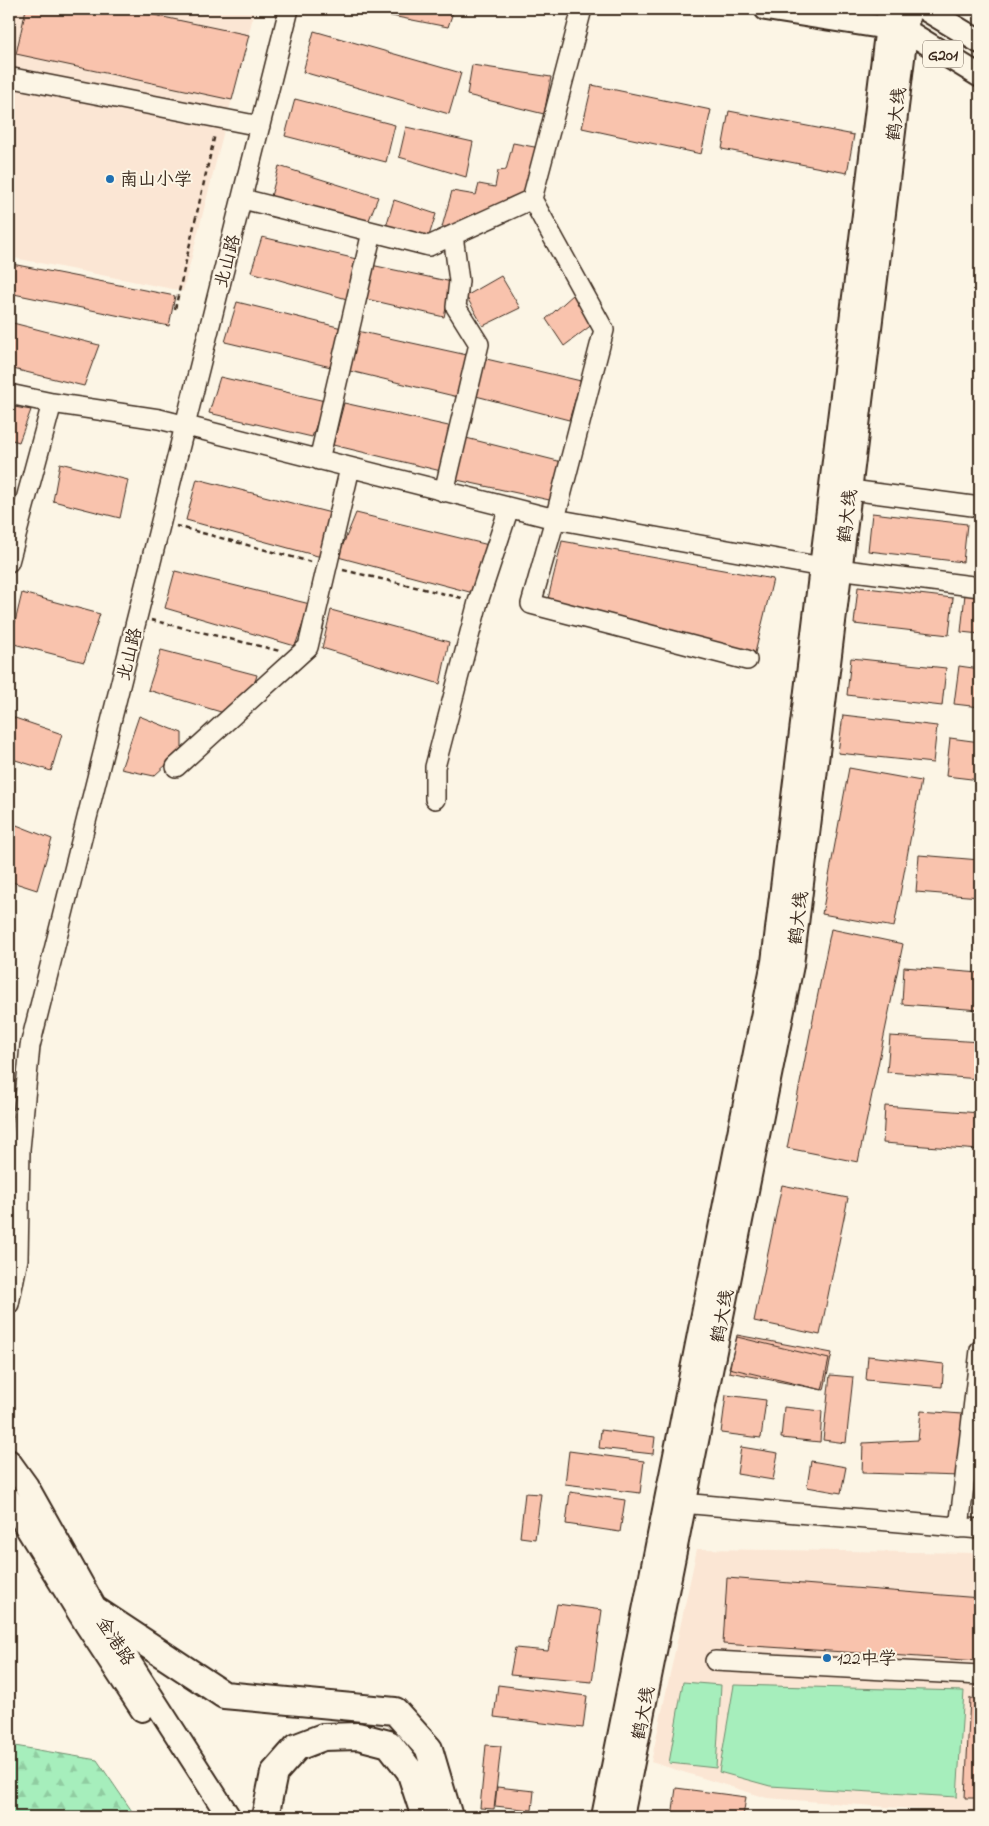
<svg xmlns="http://www.w3.org/2000/svg" width="989" height="1826" viewBox="0 0 989 1826" font-family="'Indie Flower','LXGW WenKai TC',sans-serif">
  <style>
    .built { fill: #fbe6d4 }
    .forest { fill: url(#forest-firs); stroke: #708c6d }
    .garden { fill: #a6eebc; stroke: #708c6d }
    .building { fill: #f9c3ad; stroke: #3b2a1e }
    .lines { fill: none; stroke-linecap: round; stroke-linejoin: round }
    .minor-casing { stroke: #3b2a1e; stroke-width: 22 }
    .major-casing { stroke: #3b2a1e; stroke-width: 26 }
    .highway-casing { stroke: #3b2a1e; stroke-width: 30 }
    .path { stroke: #3b2a1e; stroke-width: 2.5; stroke-dasharray: 5 4; stroke-linecap: butt }
    .minor { stroke: #fcf5e5; stroke-width: 19 }
    .major { stroke: #fcf5e5; stroke-width: 22 }
    .highway { stroke: #fcf5e5; stroke-width: 26 }
    .poi-dot { fill: #1f6fb2; stroke: #fcf5e5; stroke-width: 2 }
    .labels { text-anchor: middle; stroke-width: 4; stroke-linejoin: round; paint-order: stroke }
    .shield { fill: #fcf5e5; stroke: #75675a; stroke-width: 1 }
    .shield-label { font-size: 16px; font-weight: bold; fill: #3b2a1e }
    .street-label { font-size: 18px; fill: #3b2a1e; stroke: #fcf5e5 }
    .poi-label { font-size: 18px; fill: #3b2a1e; stroke: #fcf5e5; text-anchor: start }
  </style>
  <defs>
    <pattern id="forest-firs" width="22" height="20" patternUnits="userSpaceOnUse" patternTransform="scale(1.25)"><rect width="22" height="20" fill="#a6eebc"/><path d="M5 1l3.5 6h-7zM16 11l3.5 6h-7z" fill="#90cca1"/></pattern>
  </defs>
  <rect width="100%" height="100%" fill="#fcf5e5"/>
  <filter id="ink" filterUnits="userSpaceOnUse"><feTurbulence type="fractalNoise" baseFrequency=".02" numOctaves="2"/><feDisplacementMap in="SourceGraphic" scale="10" xChannelSelector="R" yChannelSelector="G"/><feConvolveMatrix kernelMatrix="1 2 1 2 8 2 1 2 1" color-interpolation-filters="sRGB"/></filter>
  <g filter="url(#ink)">
    <path class="built" d="M16,9H233L254,13L183,291L9,257V55Z
      M697,1549L980,1553V1814L767,1798L651,1762Z"/>
    <path class="forest" d="M9,1745L97,1760L136,1817H9Z"/>
    <path class="garden" d="M683,1682L721,1685L716,1768L669,1763Z
      M734,1685L964,1691L957,1797L770,1786L719,1772Z"/>
    <path class="building" d="M26,9H125L249,35L232,100L16,54Z
      M356,9H454L448,27Z
      M314,31L461,73L449,114L303,72Z
      M472,65L551,77L544,114L467,95Z
      M592,85L711,110L701,154L582,128Z
      M295,99L395,125L386,162L285,136Z
      M729,111L854,135L847,173L722,149Z
      M406,127L473,142L466,177L399,157Z
      M513,143L545,149L530,197L473,226L442,227L452,191L476,195L479,184L495,187L498,171L506,170Z
      M279,166L378,197L367,225L270,200Z
      M394,200L436,214L428,239L385,230Z
      M262,237L361,260L347,299L251,272Z
      M12,264L175,296L169,326L9,293Z
      M371,265L452,282L444,317L362,298Z
      M501,276L520,308L483,326L466,296Z
      M574,294L593,324L564,346L546,319Z
      M237,302L342,328L331,367L225,342Z
      M9,322L99,345L84,386L9,368Z
      M357,331L467,355L458,397L350,371Z
      M482,358L581,381L569,420L472,395Z
      M220,377L325,401L312,437L209,413Z
      M344,403L453,427L441,471L333,445Z
      M9,406L31,410L19,442L9,439Z
      M466,438L562,462L554,501L457,480Z
      M60,463L128,480L120,518L53,501Z
      M197,479L331,513L325,558L186,520Z
      M356,513L493,546L477,594L338,557Z
      M872,513L967,524L963,562L868,551Z
      M979,526H980V565L975,564Z
      M562,541L773,579L755,653L546,607Z
      M175,571L310,604L295,646L165,608Z
      M858,587L953,598L949,635L854,624Z
      M22,593L100,614L84,662L10,643Z
      M965,594L980,596V634L961,632Z
      M331,610L449,642L440,684L322,648Z
      M161,650L257,675L244,719L148,690Z
      M851,658L946,668L942,706L847,695Z
      M959,666L980,669V707L954,704Z
      M843,715L937,726L933,763L838,753Z
      M9,716L62,734L51,771L9,758Z
      M139,716L182,733V750L154,776L121,769Z
      M950,738L980,742V780L946,776Z
      M849,768L921,781L894,927L822,914Z
      M9,822L52,839L37,890L9,881Z
      M919,855L980,860V897L916,892Z
      M831,929L903,944L858,1162L787,1148Z
      M904,967L980,973V1010L902,1004Z
      M890,1036L980,1042V1079L887,1072Z
      M885,1106L980,1113V1150L883,1143Z
      M782,1185L848,1198L820,1335L754,1321Z
      M737,1335L832,1353L824,1390L729,1372Z
      M737,1337L829,1359L822,1390L729,1368Z
      M868,1356L944,1364L942,1387L866,1380Z
      M830,1375L853,1377L846,1443L823,1440Z
      M726,1395L766,1400L761,1438L721,1433Z
      M784,1407L822,1411L820,1442L781,1438Z
      M921,1411L962,1414L961,1476L862,1473L863,1443L918,1440Z
      M601,1430L655,1437L653,1454L599,1448Z
      M741,1447L778,1453L773,1480L737,1474Z
      M569,1451L644,1461L640,1493L565,1484Z
      M811,1461L846,1467L841,1493L807,1487Z
      M570,1492L625,1500L620,1532L566,1524Z
      M525,1493L541,1494L535,1539L520,1537Z
      M727,1578L980,1598V1661L723,1644Z
      M557,1604L602,1610L592,1682L510,1675L515,1648L548,1651Z
      M498,1685L587,1696L583,1728L494,1717Z
      M970,1698L980,1699V1798H965Z
      M486,1745L501,1746L494,1809L480,1808Z
      M497,1787L534,1791L532,1810L495,1806Z
      M676,1788L746,1797L743,1817H672Z
      M864,1815V1817H786Z"/>
    <g class="lines">
      <g class="minor-casing">
        <path id="minor" d="M13,78L260,126
          M243,199L429,246L532,199L582,9
          M532,199L604,330L555,519L531,604L747,660
          M9,394L52,403L159,419L555,519L822,567L980,587
          M319,460L372,232
          M851,490L980,507
          M444,492L479,344L456,307L459,281L453,235
          M9,562L52,403
          M176,767L308,647L350,468
          M435,799V767L478,602L509,508
          M9,1304L18,1259L20,1149L30,1046L289,9
          M670,1502L980,1529
          M959,1528L980,1350
          M715,1661L980,1675"/>
      </g>
      <g class="major-casing">
        <path id="major" d="M766,9L907,31L980,76
          M925,9L980,42
          M9,1461L27,1486L97,1611L229,1817
          M9,1499L87,1626L142,1710
          M603,1817L773,962L889,9
          M622,1817L792,965L909,9"/>
      </g>
      <g class="highway-casing">
        <path id="highway" d="M97,1611L224,1695L395,1711L429,1749L449,1817
          M265,1817L274,1773L297,1747L323,1737L358,1736L389,1744L410,1771L425,1817"/>
      </g>
      <path class="path" d="M175,309L215,134
        M176,526L311,562
        M343,570L462,598
        M151,620L280,651"/>
      <use href="#minor" class="minor"/>
      <use href="#major" class="major"/>
      <use href="#highway" class="highway"/>
    </g>
  </g>
  <g class="poi-dot">
    <circle cx="110" cy="179" r="5"/>
    <circle cx="827" cy="1658" r="5"/>
  </g>
  <g class="labels">
    <rect class="shield" x="923" y="40.5" width="40" height="27" rx="4"/>
    <g class="shield-label">
      <text x="943" y="60">G201</text>
    </g>
    <g class="street-label">
      <text transform="translate(896 114) rotate(-83)" y="6">鹤大线</text>
      <text transform="translate(227 261) rotate(-75)" y="6">北山路</text>
      <text transform="translate(847 516) rotate(-83)" y="6">鹤大线</text>
      <text transform="translate(129 654) rotate(-76)" y="6">北山路</text>
      <text transform="translate(798 918) rotate(-83)" y="6">鹤大线</text>
      <text transform="translate(722 1316) rotate(-79)" y="6">鹤大线</text>
      <text transform="translate(116 1641) rotate(57)" y="6">金港路</text>
      <text transform="translate(643 1713) rotate(-79)" y="6">鹤大线</text>
    </g>
    <g class="poi-label">
      <text x="120" y="185">南山小学</text>
      <text x="837" y="1664">122中学</text>
    </g>
  </g>
  <rect width="989" height="1826" fill="none" stroke="#fcf5e5" stroke-width="30"/>
  <rect x="15" y="15" width="959" height="1796" fill="none" stroke="#3b2a1e" stroke-width="2" filter="url(#ink)"/>
</svg>
